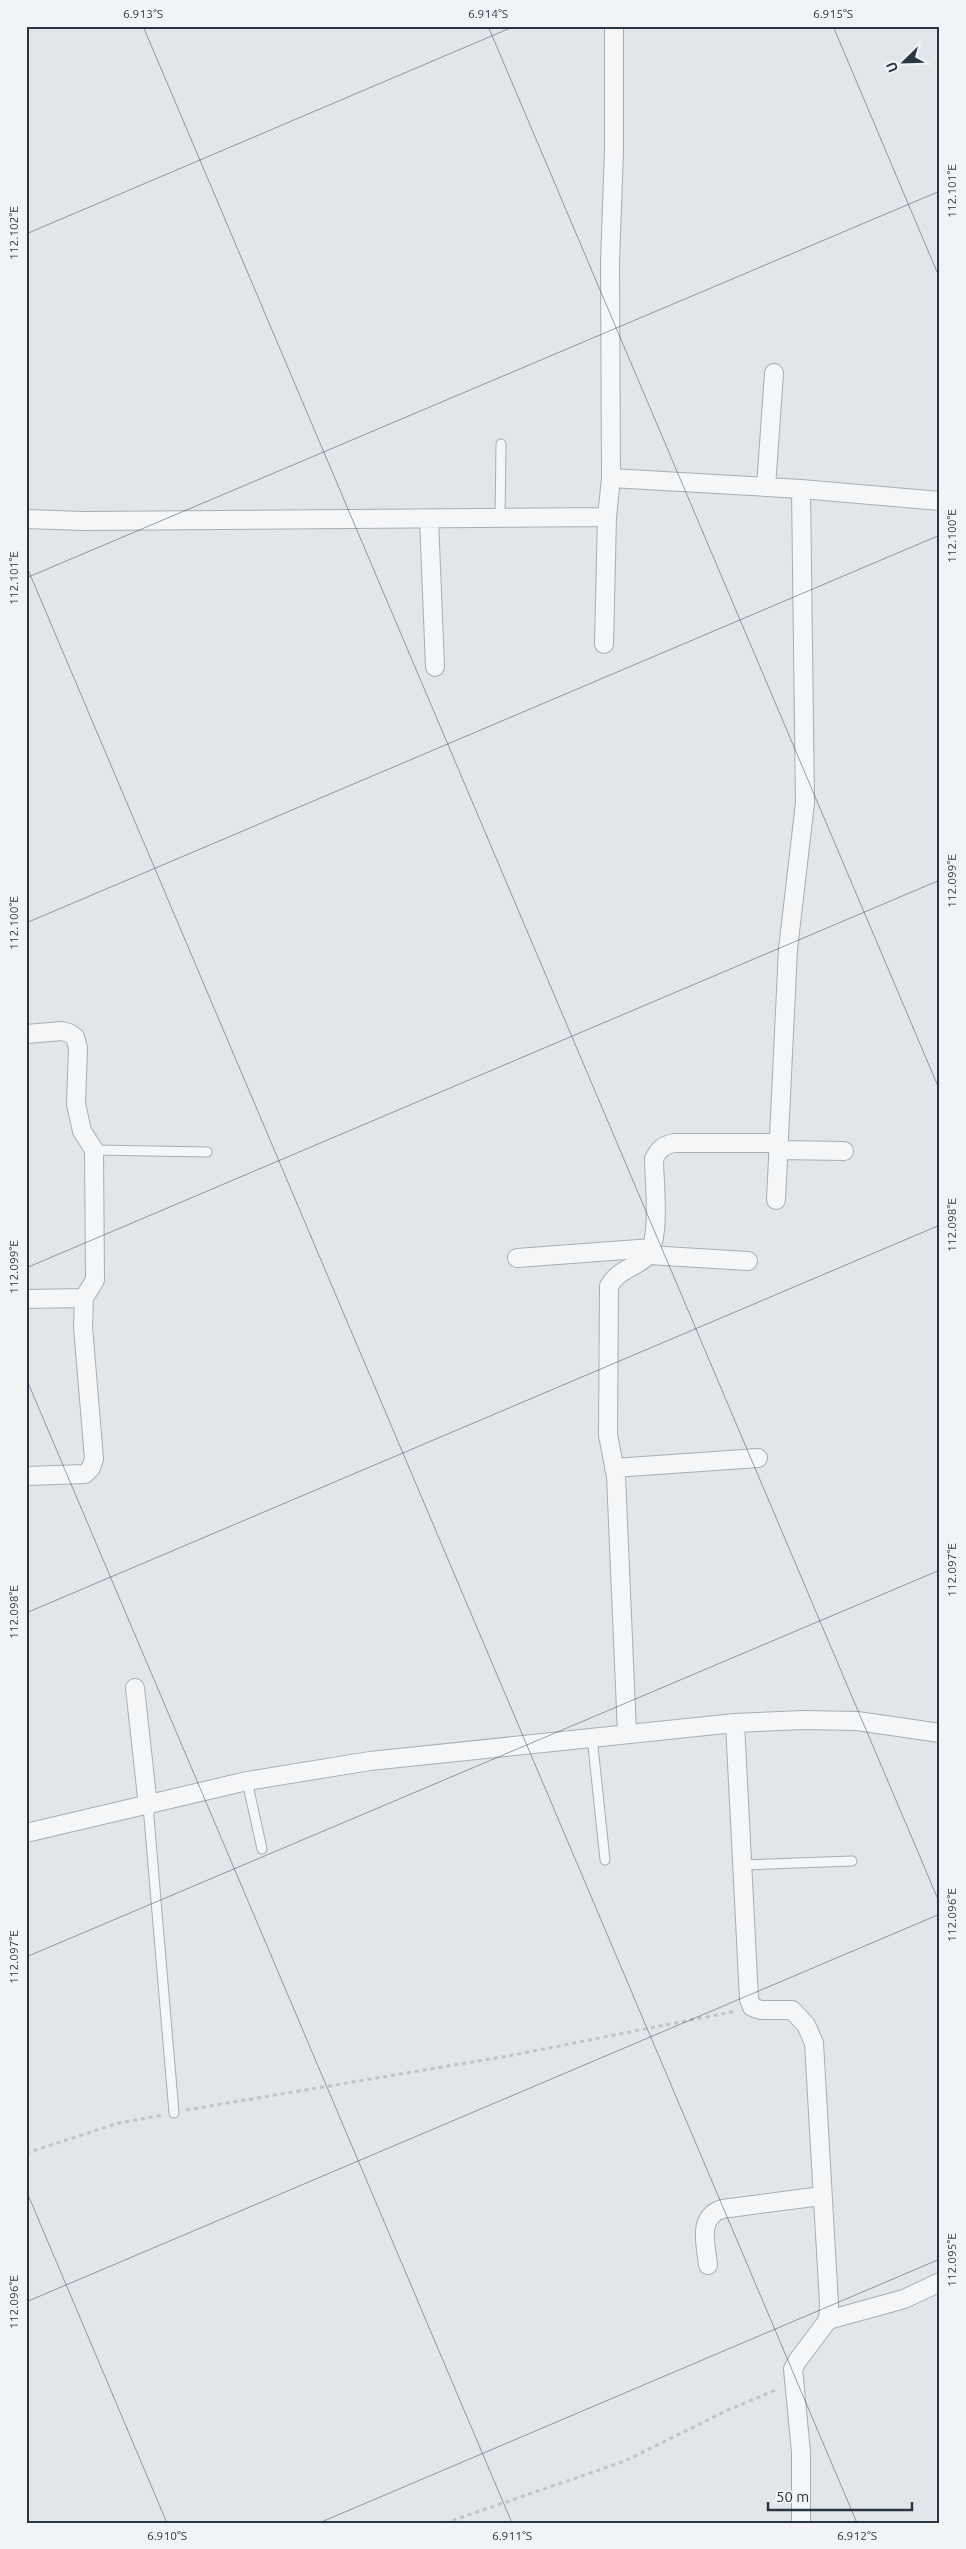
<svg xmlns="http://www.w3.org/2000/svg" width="966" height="2549" viewBox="0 0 966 2549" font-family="Ubuntu,sans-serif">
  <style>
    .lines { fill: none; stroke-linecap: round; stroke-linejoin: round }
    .service-casing { stroke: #a6aeb4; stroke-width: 11 }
    .minor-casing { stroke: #a6aeb4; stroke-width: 20 }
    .path { stroke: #bfc4c9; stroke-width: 3; stroke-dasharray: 4 4; stroke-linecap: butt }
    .service { stroke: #f4f6f8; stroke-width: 9 }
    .minor { stroke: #f4f6f8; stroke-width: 18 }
    .ticks { fill: none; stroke: #293642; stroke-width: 1; stroke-opacity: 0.45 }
    .neatline { fill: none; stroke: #293642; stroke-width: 2 }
    .ticks-label { font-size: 12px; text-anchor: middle; fill: #293642 }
  </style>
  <rect width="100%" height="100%" fill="#e1e6ea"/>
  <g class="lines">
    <g class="service-casing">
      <path id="service" d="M500,519L501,444
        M94,1150L207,1152
        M592,1737L605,1860
        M247,1781L262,1849
        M148,1806L174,2113
        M742,1865L852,1861"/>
    </g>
    <g class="minor-casing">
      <path id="minor" d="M611,478L801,489L940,501
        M766,487L774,373
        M26,519L84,521L607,517
        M429,519L435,667
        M604,644L607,517L611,478L610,262L614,150V26
        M26,1034L62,1031L69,1033L75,1037L78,1048L76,1104L82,1131L94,1150L95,1280L84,1298L83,1327L94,1459L91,1468L85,1474L26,1476
        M778,1150L844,1151
        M776,1200L788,949L805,803L801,489
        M648,1255L748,1261
        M517,1258L652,1248
        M26,1299L84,1298
        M614,1468L758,1458
        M135,1688L148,1806
        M735,1723L749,1999L752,2007L761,2010H792L806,2025L814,2043L829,2304L828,2320L798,2360L793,2369L801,2452V2523
        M627,1733L616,1476L608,1435L609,1286C618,1270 632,1269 645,1258C662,1243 654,1182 654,1159C659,1149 663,1145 675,1143H778
        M26,1833L247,1781L370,1761L735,1723L803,1720L857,1721L940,1733
        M708,2265C706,2245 697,2217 722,2209L821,2196
        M828,2320L904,2299L940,2282"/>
    </g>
    <path class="path" d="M186,2110L508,2056L736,2011
      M26,2153L119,2123L163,2115
      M445,2523L625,2461L728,2410L778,2389"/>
    <use href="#service" class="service"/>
    <use href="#minor" class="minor"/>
  </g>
  <path class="ticks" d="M143,26L940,1904M488,26L940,1091M833,26L940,279M26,234L515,26M26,565L857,2523M26,578L940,191M26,923L940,535M26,1268L940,880M26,1378L512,2523M26,1613L940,1225M26,1957L940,1570M26,2190L167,2523M26,2302L940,1914M319,2523L940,2259"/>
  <rect width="966" height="2549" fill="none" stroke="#f1f4f7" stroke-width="55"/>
  <g transform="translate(904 62) rotate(247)" stroke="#f1f4f7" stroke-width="4" paint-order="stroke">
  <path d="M0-4L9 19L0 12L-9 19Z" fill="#293642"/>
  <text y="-8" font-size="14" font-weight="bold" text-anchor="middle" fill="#293642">U</text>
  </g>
  <path d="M768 2502v8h144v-8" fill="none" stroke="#293642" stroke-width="2.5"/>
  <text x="776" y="2502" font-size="15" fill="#293642" stroke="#f1f4f7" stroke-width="4" paint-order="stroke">50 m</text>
  <rect x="28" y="28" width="910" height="2494" class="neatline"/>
  <g class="ticks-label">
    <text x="143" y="18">6.913°S</text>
    <text x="488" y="18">6.914°S</text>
    <text x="833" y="18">6.915°S</text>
    <text transform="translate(952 191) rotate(-90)" y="4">112.101°E</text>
    <text transform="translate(14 233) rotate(-90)" y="4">112.102°E</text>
    <text transform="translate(952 536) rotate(-90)" y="4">112.100°E</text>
    <text transform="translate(14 578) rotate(-90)" y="4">112.101°E</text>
    <text transform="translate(952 881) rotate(-90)" y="4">112.099°E</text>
    <text transform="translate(14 923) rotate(-90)" y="4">112.100°E</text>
    <text transform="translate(952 1225) rotate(-90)" y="4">112.098°E</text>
    <text transform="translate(14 1267) rotate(-90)" y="4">112.099°E</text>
    <text transform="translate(952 1570) rotate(-90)" y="4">112.097°E</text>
    <text transform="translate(14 1612) rotate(-90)" y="4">112.098°E</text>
    <text transform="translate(952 1915) rotate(-90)" y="4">112.096°E</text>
    <text transform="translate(14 1957) rotate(-90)" y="4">112.097°E</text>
    <text transform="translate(952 2260) rotate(-90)" y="4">112.095°E</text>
    <text transform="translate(14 2302) rotate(-90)" y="4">112.096°E</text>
    <text x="167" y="2540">6.910°S</text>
    <text x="512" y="2540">6.911°S</text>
    <text x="857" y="2540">6.912°S</text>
  </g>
</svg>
